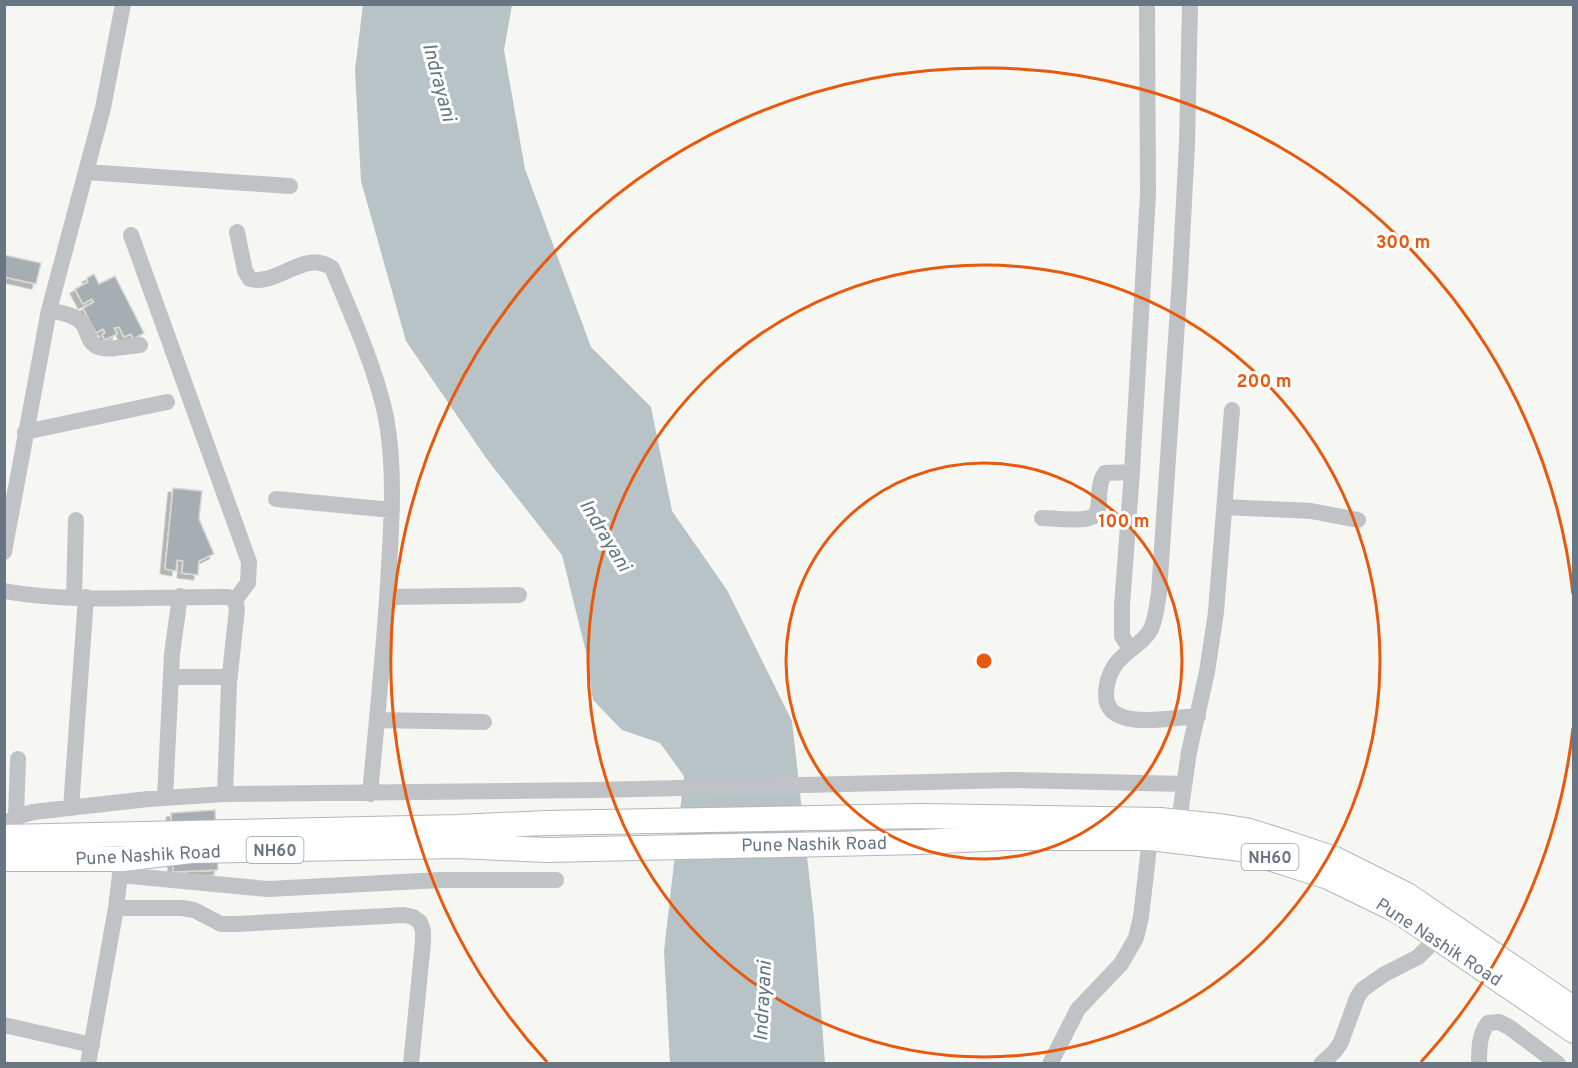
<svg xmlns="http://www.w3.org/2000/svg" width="1578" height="1068" viewBox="0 0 1578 1068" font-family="Overpass,sans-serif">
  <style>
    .water { fill: #b8c3c7 }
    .building { fill: #a6aeb3; stroke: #d7d7d5; stroke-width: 1.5; filter: url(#shadow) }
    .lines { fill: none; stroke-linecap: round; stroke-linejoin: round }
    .highway-casing { stroke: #b2b6b9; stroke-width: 26 }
    .minor { stroke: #bfc3c6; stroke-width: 16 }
    .highway { stroke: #fff; stroke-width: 24 }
    .ring { fill: none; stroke: #e8590c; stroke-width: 3 }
    .labels { text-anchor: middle; stroke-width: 6; stroke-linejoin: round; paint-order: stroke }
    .shield { fill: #fff; stroke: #959fa8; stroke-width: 1.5 }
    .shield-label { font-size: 16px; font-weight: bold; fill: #677682 }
    .street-label { font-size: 18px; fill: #677682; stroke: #fff }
    .water-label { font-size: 20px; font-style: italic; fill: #63777f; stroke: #fff }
    .centre { fill: #e8590c; stroke: #fff; stroke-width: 3 }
    .ring-label { font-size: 18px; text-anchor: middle; font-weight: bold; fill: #e8590c; stroke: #fff; stroke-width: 6; stroke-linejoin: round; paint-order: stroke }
  </style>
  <defs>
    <filter id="shadow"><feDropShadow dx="-4.5" dy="4.5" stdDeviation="0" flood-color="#0004"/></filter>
  </defs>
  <rect width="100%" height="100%" fill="#f6f6f2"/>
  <path class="water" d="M363,5H512L504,50L525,169L591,347L651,407L672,511L727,590L792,721L814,919L825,1063H670L664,951L684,776L660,743L622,730L593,700L586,652L562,555L486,458L406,341L361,181L355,70Z"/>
  <path class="building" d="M4,255L41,263L36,284L4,277Z
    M94,274L99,284L115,276L144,333L133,339L131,334L124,337L119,327L114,328L117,334L105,340L102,335L105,333L103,329L96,333L83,308L94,302L92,299L83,304L75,289L88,282L87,278Z
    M173,488L202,491L199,519L214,554L199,561L198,575L182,573L183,561L177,560L176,571L165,569Z
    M215,810L218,870L173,872L171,813Z"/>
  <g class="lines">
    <g class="highway-casing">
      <path id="highway" d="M4,837L457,827L546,823L921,816L1160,820L1219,826L1246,830L1275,839L1335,859L1407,895L1574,1009
        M4,859H122L191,851L458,846L546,850L921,842L1005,838H1150L1241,849L1328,877L1398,911L1574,1031"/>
    </g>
    <path class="minor" d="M1190,4L1187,144L1180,278L1159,593C1157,605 1156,618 1151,629C1143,644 1125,651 1115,665C1109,674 1106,684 1106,695C1106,733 1174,717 1198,716
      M86,172L290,186
      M237,232L245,271L250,279C279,286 304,249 332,268C352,316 375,366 386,417C395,467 392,517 389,567C385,643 377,718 370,794
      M131,235L249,562L248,583L235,600
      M49,310C60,313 75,314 83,324C88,332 88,343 98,347C110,351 128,346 140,345
      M25,432L167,402
      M276,499L392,510
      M1225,507L1311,511L1358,520
      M1042,518C1053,518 1087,523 1095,515C1099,510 1099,502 1099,496C1100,487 1100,480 1105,473L1132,472
      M4,552L49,310L103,108L123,4
      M4,591C76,604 155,596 228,597L235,600L237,609L229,683L225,794
      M74,597L76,520
      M387,597L519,595
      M1132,647L1127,644L1122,636V605L1132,472L1148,194L1147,4
      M171,677H230
      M377,720L484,722
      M165,798L172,654L180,596
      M71,808L86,597
      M16,817L18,759
      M1179,821L1189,752L1207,672L1216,612L1232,410
      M4,824L16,817L33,812L148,799L225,794L596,790L1011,780L1184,784
      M120,875L268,889L441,880H556
      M116,908H182L194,910L221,924H237L404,915L413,917L420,922L423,931V942L411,1064
      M4,1025L92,1045
      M88,1064L116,908L121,866
      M1050,1064L1078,1009L1121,964L1136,938L1141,917L1150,838
      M1321,1064L1335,1051L1341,1042L1357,998L1362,990L1383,975L1418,957L1437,938
      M1479,1064C1479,1049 1479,1035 1488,1023L1499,1022L1509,1027L1558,1064"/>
    <use href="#highway" class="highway"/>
  </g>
  <g class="ring">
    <circle cx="984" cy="661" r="198"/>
    <circle cx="984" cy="661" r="396"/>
    <path d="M1573 728A593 593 0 0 1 1421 1062M547 1062A593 593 0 1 1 1573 594"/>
  </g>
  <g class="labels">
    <g class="shield">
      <rect x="246.5" y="837" width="57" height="26" rx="4.5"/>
      <rect x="1241.5" y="844" width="57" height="26" rx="4.5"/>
    </g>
    <g class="shield-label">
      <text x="275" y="856">NH60</text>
      <text x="1270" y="863">NH60</text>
    </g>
    <g class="street-label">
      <text transform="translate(814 844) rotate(-1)" y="6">Pune Nashik Road</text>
      <text transform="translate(148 855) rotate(-3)" y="6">Pune Nashik Road</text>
      <text transform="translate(1439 942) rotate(33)" y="6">Pune Nashik Road</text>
    </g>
    <g class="water-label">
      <text transform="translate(440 82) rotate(75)" y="7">Indrayani</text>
      <text transform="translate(606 535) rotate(59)" y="7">Indrayani</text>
      <text transform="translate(762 1001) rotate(-87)" y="7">Indrayani</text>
    </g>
  </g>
  <circle cx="984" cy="661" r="9" class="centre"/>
  <g class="ring-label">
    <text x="1403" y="248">300 m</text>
    <text x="1264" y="387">200 m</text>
    <text x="1124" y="527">100 m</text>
  </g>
  <rect width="1578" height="1068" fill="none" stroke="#677682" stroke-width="12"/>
</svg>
